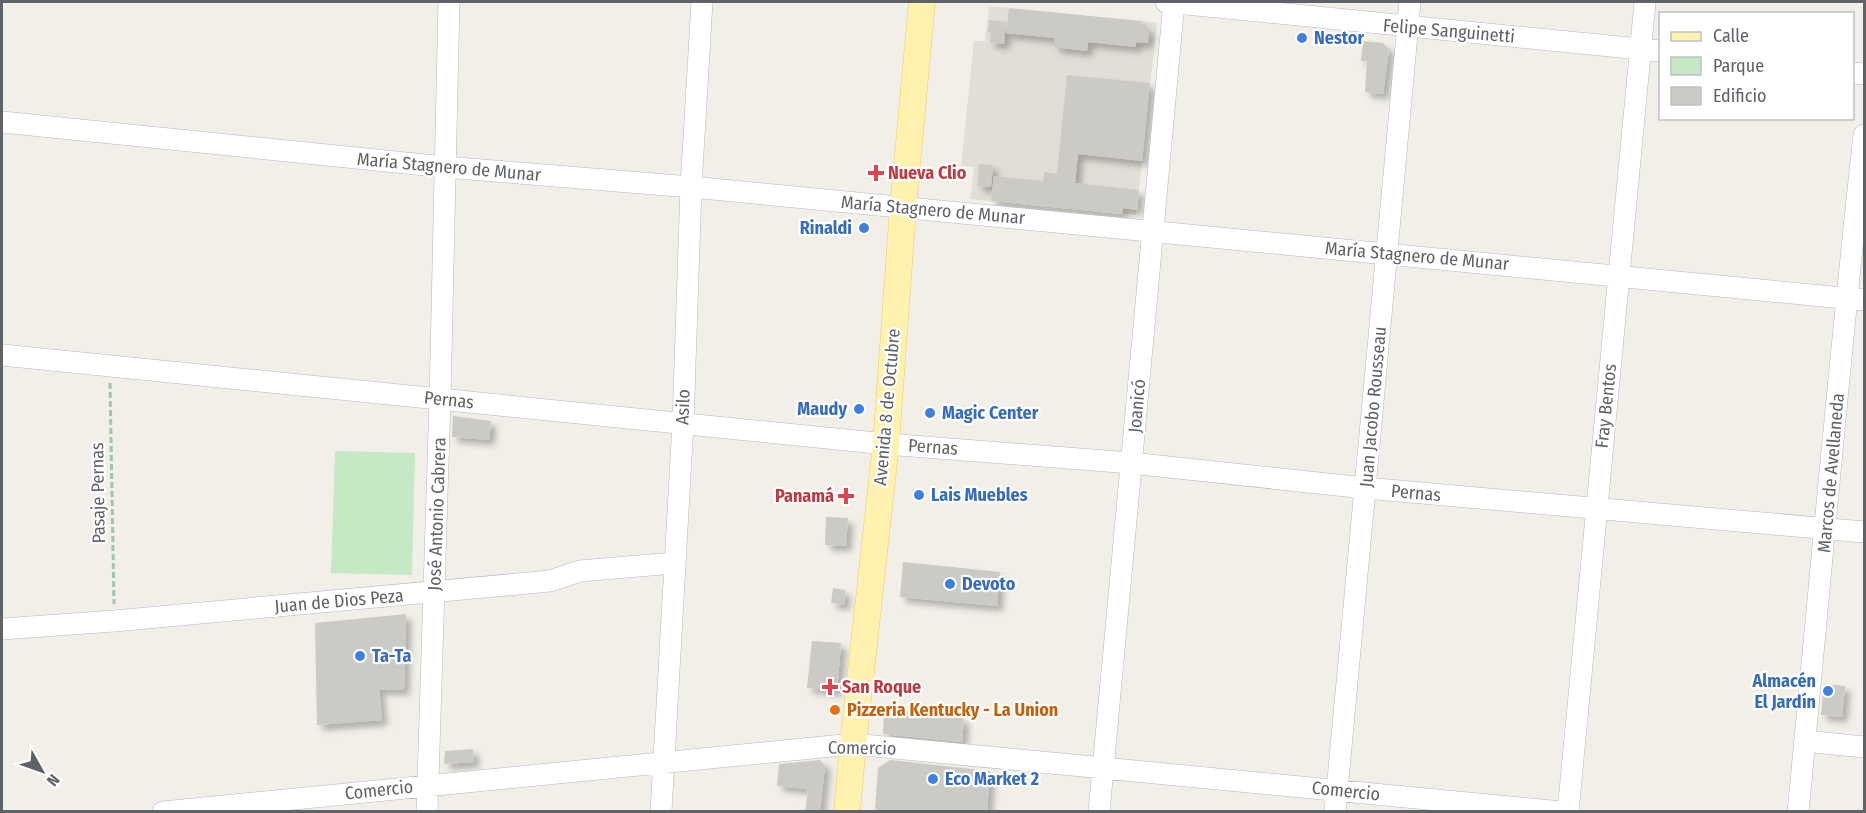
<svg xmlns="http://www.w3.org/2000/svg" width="1866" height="813" viewBox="0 0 1866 813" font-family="'Fira Sans Condensed',sans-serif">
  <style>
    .education { fill: #e1ded6 }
    .green { fill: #c5e8c5 }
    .building { fill: #cccac5; filter: url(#shadow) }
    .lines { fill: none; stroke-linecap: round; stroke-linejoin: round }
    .minor-casing { stroke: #b5b8bc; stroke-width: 22 }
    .major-casing { stroke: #f2c960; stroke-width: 27 }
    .path { stroke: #9cc7a9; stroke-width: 3; stroke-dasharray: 6 3; stroke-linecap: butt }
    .minor { stroke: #fff; stroke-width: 21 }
    .major { stroke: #fff2af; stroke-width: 26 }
    .shop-dot { fill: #3f7fe0; stroke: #fff; stroke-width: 2 }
    .health-dot { fill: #e0444e; stroke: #fff; stroke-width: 2 }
    .food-dot { fill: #e8710a; stroke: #fff; stroke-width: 2 }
    .labels { text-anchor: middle; stroke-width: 4.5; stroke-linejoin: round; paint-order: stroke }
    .street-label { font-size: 18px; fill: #5f6368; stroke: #fff }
    .shop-label { font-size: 18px; font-weight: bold; fill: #366cbe; stroke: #fff; text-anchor: start }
    .health-label { font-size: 18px; font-weight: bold; fill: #be3a42; stroke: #fff; text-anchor: start }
    .food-label { font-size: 18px; font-weight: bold; fill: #c56008; stroke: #fff; text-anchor: start }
  </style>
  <defs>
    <filter id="shadow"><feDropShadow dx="5.5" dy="5.5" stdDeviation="3" flood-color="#0004"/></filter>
  </defs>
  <rect width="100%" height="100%" fill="#f1efe8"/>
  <path class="education" d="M989,6L1157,23L1136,215L970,199L974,167L961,166L974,41H985Z"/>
  <path class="green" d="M335,451L415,453L412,575L331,573Z"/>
  <path class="building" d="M1009,8L1141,21L1140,27L1149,28L1148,43L1136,42V47L1088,42L1087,51L1054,47V38L1006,33Z
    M989,20L1006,22L1004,44L990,43L991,32H988Z
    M1363,41L1383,43L1389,50L1383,94L1365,92L1367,61H1361Z
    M1067,75L1150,83L1142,161L1078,154L1075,183L1139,190L1137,210L1123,208L1122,214L991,201L994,176L1043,181L1044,172L1057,174Z
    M979,164L993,165L991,187L977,186Z
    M453,416L491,421L489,440L452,437Z
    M826,517L848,518L846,546L825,545Z
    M903,562L1000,572L997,606L900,597Z
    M833,588L845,590L844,605L831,603Z
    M406,614L404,690L379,689L382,720L317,725L315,623Z
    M812,641L841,643L837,691L807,688Z
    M1824,684L1845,686L1842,717L1821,715Z
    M884,710L964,718L962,742L883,734Z
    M473,749L474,762L444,764L445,751Z
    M820,760L825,766L820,812H805L808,789L777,786L779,764Z
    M890,760L990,771L987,812H883L875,809L878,768Z"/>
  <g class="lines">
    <g class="minor-casing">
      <path id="minor" d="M1166,2L1660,51
        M1852,73L1864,74
        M2,122L445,167L691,187L1864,300
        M2,355L886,444L1131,463L1365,488L1864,532
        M2,629L114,621L550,581L580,571L674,563
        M1805,741L1864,747
        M163,812L853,744L1562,812
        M427,812L440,399L449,2
        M661,812L683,423L691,187L702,2
        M1099,812L1174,2
        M1335,812L1410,2
        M1568,812C1592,541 1620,272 1645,2
        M1798,812C1820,586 1839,360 1864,135"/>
    </g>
    <g class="major-casing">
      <path id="major" d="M847,812L853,744L886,444L903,208L922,2"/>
    </g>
    <path class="path" d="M110,383L114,604"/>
    <use href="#minor" class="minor"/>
    <use href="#major" class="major"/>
  </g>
  <g class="shop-dot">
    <circle cx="1302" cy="38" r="6"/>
    <circle cx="864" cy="228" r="6"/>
    <circle cx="859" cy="409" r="6"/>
    <circle cx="930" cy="413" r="6"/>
    <circle cx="919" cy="495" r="6"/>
    <circle cx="950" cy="584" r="6"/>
    <circle cx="360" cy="656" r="6"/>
    <circle cx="1828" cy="691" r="6"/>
    <circle cx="933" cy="779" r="6"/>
  </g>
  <g class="health-dot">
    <path d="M873 164h6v6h6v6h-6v6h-6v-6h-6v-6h6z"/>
    <path d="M843 487h6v6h6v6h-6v6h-6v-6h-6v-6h6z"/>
    <path d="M827 678h6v6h6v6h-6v6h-6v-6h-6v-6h6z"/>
  </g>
  <circle class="food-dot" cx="835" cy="710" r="6"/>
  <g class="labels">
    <g class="street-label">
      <text transform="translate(1449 31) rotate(5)" y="6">Felipe Sanguinetti</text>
      <text transform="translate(449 167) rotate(5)" y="6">María Stagnero de Munar</text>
      <text transform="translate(933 210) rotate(5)" y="6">María Stagnero de Munar</text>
      <text transform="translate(1417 256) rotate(5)" y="6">María Stagnero de Munar</text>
      <text transform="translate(449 400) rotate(6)" y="6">Pernas</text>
      <text transform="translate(1137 406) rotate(-85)" y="6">Joanicó</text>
      <text transform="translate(1606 406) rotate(-84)" y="6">Fray Bentos</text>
      <text transform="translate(683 407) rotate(-88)" y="6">Asilo</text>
      <text transform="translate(887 407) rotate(-85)" y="6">Avenida 8 de Octubre</text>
      <text transform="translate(1373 407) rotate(-85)" y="6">Juan Jacobo Rousseau</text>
      <text transform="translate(933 447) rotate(4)" y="6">Pernas</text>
      <text transform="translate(1831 473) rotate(-85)" y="6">Marcos de Avellaneda</text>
      <text transform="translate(98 493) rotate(-91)" y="6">Pasaje Pernas</text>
      <text transform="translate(1416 493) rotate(5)" y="6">Pernas</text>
      <text transform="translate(437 514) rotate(-88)" y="6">José Antonio Cabrera</text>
      <text transform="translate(339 601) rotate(-5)" y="6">Juan de Dios Peza</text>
      <text transform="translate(862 748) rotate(1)" y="6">Comercio</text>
      <text transform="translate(379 790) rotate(-6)" y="6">Comercio</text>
      <text transform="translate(1346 791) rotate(6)" y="6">Comercio</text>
    </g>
    <g class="shop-label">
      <text x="1314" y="44">Nestor</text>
      <text x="852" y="234" text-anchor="end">Rinaldi</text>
      <text x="847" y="415" text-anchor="end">Maudy</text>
      <text x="942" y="419">Magic Center</text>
      <text x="931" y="501">Lais Muebles</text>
      <text x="962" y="590">Devoto</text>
      <text x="372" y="662">Ta-Ta</text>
      <text x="1816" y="687" text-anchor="end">Almacén<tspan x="1816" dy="21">El Jardín</tspan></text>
      <text x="945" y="785">Eco Market 2</text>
    </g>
    <g class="health-label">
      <text x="888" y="179">Nueva Clio</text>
      <text x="834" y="502" text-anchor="end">Panamá</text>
      <text x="842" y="693">San Roque</text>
    </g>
    <g class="food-label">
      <text x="847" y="716">Pizzeria Kentucky - La Union</text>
    </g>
  </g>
  <rect width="1866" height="813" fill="none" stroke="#5f6368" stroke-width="6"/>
  <rect x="1659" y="12" width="195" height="108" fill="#ffffff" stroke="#bfc1c3" stroke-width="1.5"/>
  <rect x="1671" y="32" width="30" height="9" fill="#fff2af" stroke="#bfc1c3" stroke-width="1.5"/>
  <text x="1713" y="42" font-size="18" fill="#5f6368">Calle</text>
  <rect x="1671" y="57" width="30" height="18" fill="#c5e8c5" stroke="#bfc1c3" stroke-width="1.5"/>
  <text x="1713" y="72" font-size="18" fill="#5f6368">Parque</text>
  <rect x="1671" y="87" width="30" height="18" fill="#cccac5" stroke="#bfc1c3" stroke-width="1.5"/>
  <text x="1713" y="102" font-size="18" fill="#5f6368">Edificio</text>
  <g transform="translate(42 771) rotate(130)" stroke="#ffffff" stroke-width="4.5" paint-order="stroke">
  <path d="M0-4.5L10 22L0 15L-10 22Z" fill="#5f6368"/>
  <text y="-9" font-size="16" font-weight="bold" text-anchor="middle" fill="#5f6368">N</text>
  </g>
</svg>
